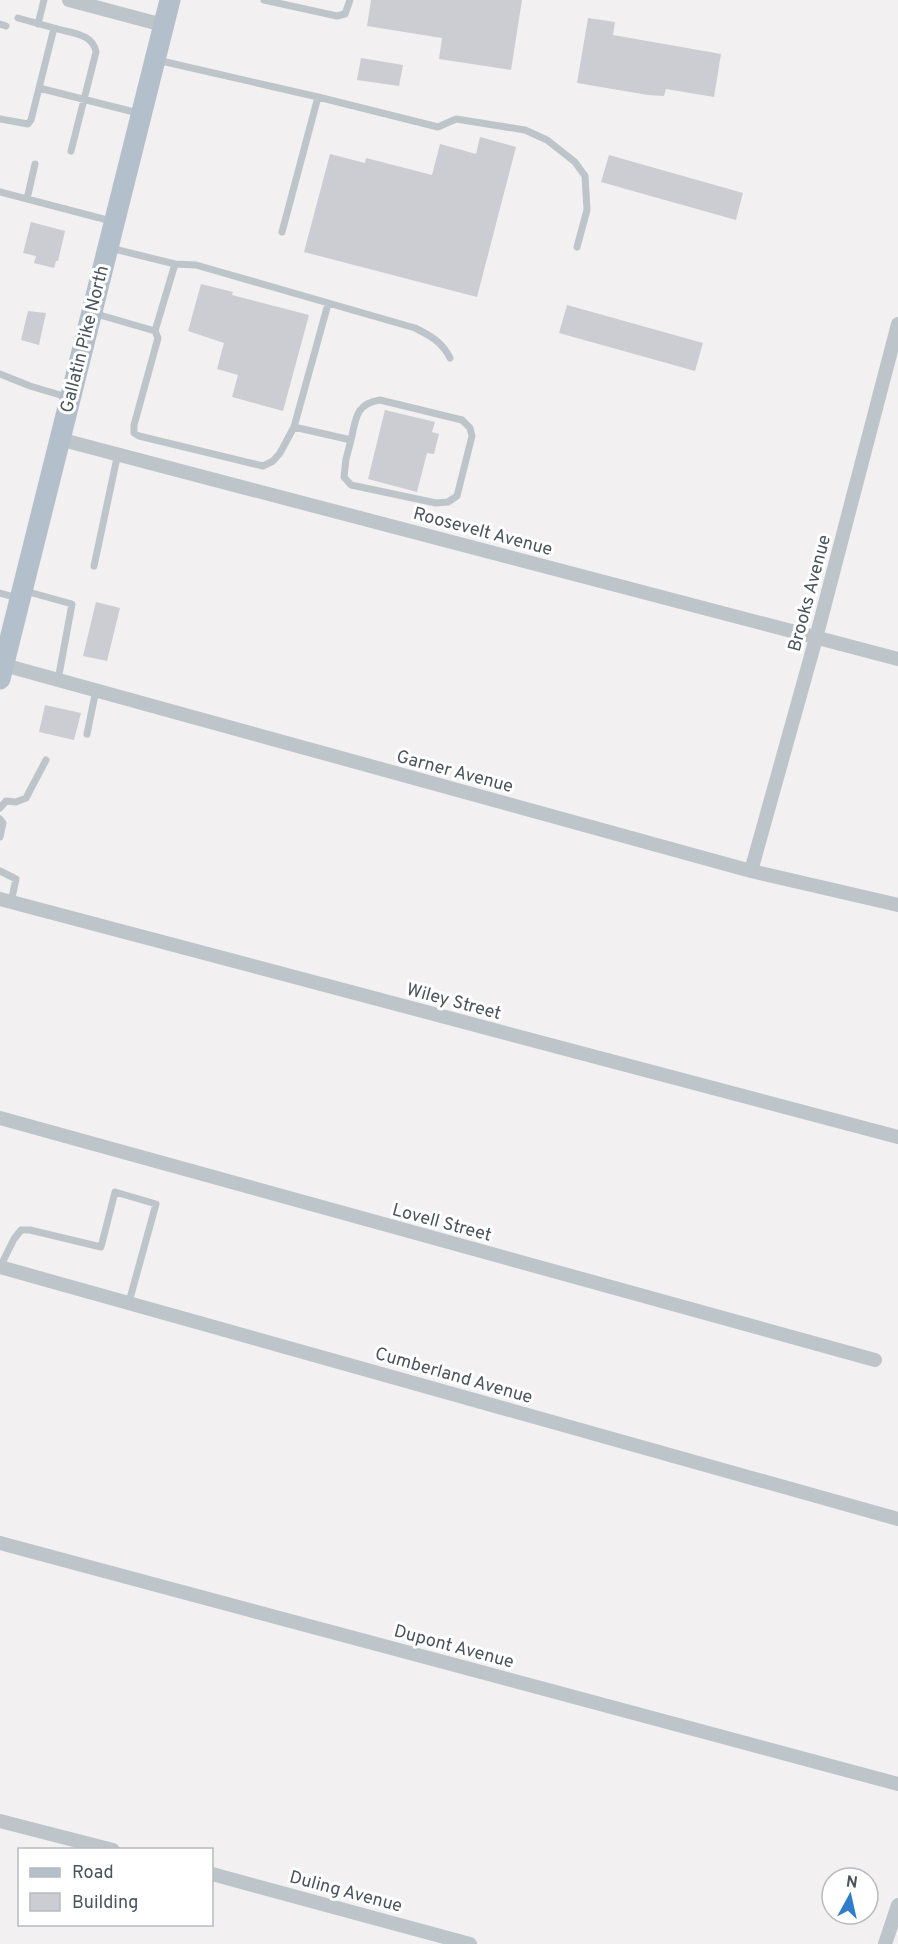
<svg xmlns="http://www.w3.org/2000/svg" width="898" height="1944" viewBox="0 0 898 1944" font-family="Overpass,sans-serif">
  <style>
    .building { fill: #cbcdd2 }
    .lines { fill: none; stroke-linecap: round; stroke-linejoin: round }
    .service { stroke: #bdc5cb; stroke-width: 7 }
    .minor { stroke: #bdc5cb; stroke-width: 14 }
    .primary { stroke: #b3c0cb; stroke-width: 21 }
    .labels { text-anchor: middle; stroke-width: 6; stroke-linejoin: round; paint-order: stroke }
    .street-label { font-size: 18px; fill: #4a545b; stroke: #fff }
  </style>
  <rect width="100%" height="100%" fill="#f2f0f0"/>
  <path class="building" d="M371,0H522L511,70L439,59L442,38L367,26Z
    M588,18L615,22L613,35L721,54L714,97L666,89L664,96L648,95L577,83Z
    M361,58L403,65L399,86L357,80Z
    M480,137L516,147L477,297L304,252L330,154L365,163L366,158L432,175L440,144L476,154Z
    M609,155L743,193L736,220L601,182Z
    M31,222L65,231L58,261H56L54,268L34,263L36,256L23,253Z
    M201,284L233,292L232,295L309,315L283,411L232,397L238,375L217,369L224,343L188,331Z
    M567,305L703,343L695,371L559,333Z
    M28,311L46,313L39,345L21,340Z
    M385,410L435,422L432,432L439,434L434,454L427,453L417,492L368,479Z
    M96,602L120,608L107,661L83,656Z
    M45,705L81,713L74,740L39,732Z"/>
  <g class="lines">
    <path class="service" d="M264,0L337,16L345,14L350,0
      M18,18L54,28L39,88L138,113
      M0,24L6,26
      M38,24L44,0
      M54,28C70,33 93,33 96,52L71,151
      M157,60L318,97L282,232
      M318,97L438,127L456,119L525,130L547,140L575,162L585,176L587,210L577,247
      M0,119L28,124L31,120L39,88
      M0,192L111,221
      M27,199L35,164
      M110,248L175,264L196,265L415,328C431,336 442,342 450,358
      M93,313L155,331L158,338L134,425V433L139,436L263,466L273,461L280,453L294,427L328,304
      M155,331L175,264
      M0,374L30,386L67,397
      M294,427L351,440L346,459L344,477L351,485L436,503L448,502L457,496L472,436L470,428L462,420L380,400C355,404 356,419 351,440
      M94,566L118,453
      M25,591L72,604L58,680
      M0,593L18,598
      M87,734L96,690
      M0,808L6,801L16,802L26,798L46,760
      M0,819L3,823L0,837
      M0,871L16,879L11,902
      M0,1267L14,1239L21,1230H30L101,1247L115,1192L156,1204L129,1302"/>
    <path class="minor" d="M69,0L163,25
      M59,439L898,659
      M4,665L751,871L898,905
      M751,871L816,638L898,324
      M0,899L898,1137
      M0,1118L875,1360
      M0,1267L898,1519
      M0,1543L898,1784
      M0,1821L113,1850
      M212,1874L470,1944
      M885,1944L898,1905"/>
    <path class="primary" d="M0,679L170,0"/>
  </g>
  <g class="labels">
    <g class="street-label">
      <text transform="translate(84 339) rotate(-76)" y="6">Gallatin Pike North</text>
      <text transform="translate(483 531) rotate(15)" y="6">Roosevelt Avenue</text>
      <text transform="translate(809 593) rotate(-75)" y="6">Brooks Avenue</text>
      <text transform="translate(455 771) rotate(15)" y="6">Garner Avenue</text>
      <text transform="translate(454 1001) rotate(15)" y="6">Wiley Street</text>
      <text transform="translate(442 1222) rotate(15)" y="6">Lovell Street</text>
      <text transform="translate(454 1375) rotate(16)" y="6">Cumberland Avenue</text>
      <text transform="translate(454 1646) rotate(15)" y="6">Dupont Avenue</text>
      <text transform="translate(346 1891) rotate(15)" y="6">Duling Avenue</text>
    </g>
  </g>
  <rect x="18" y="1848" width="195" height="78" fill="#ffffff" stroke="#b7bbbd" stroke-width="1.5"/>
  <rect x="30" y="1868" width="30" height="9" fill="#b3c0cb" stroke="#b7bbbd" stroke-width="1.5"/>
  <text x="72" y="1878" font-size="18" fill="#4a545b">Road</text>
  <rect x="30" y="1893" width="30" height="18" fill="#cbcdd2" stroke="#b7bbbd" stroke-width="1.5"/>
  <text x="72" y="1908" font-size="18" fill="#4a545b">Building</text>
  <g transform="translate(850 1896) rotate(8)"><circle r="28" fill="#ffffff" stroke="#b7bbbd" stroke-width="1.5"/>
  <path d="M0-4.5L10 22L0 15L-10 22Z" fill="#307dcc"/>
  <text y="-9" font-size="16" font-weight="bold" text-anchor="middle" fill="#4a545b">N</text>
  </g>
</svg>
